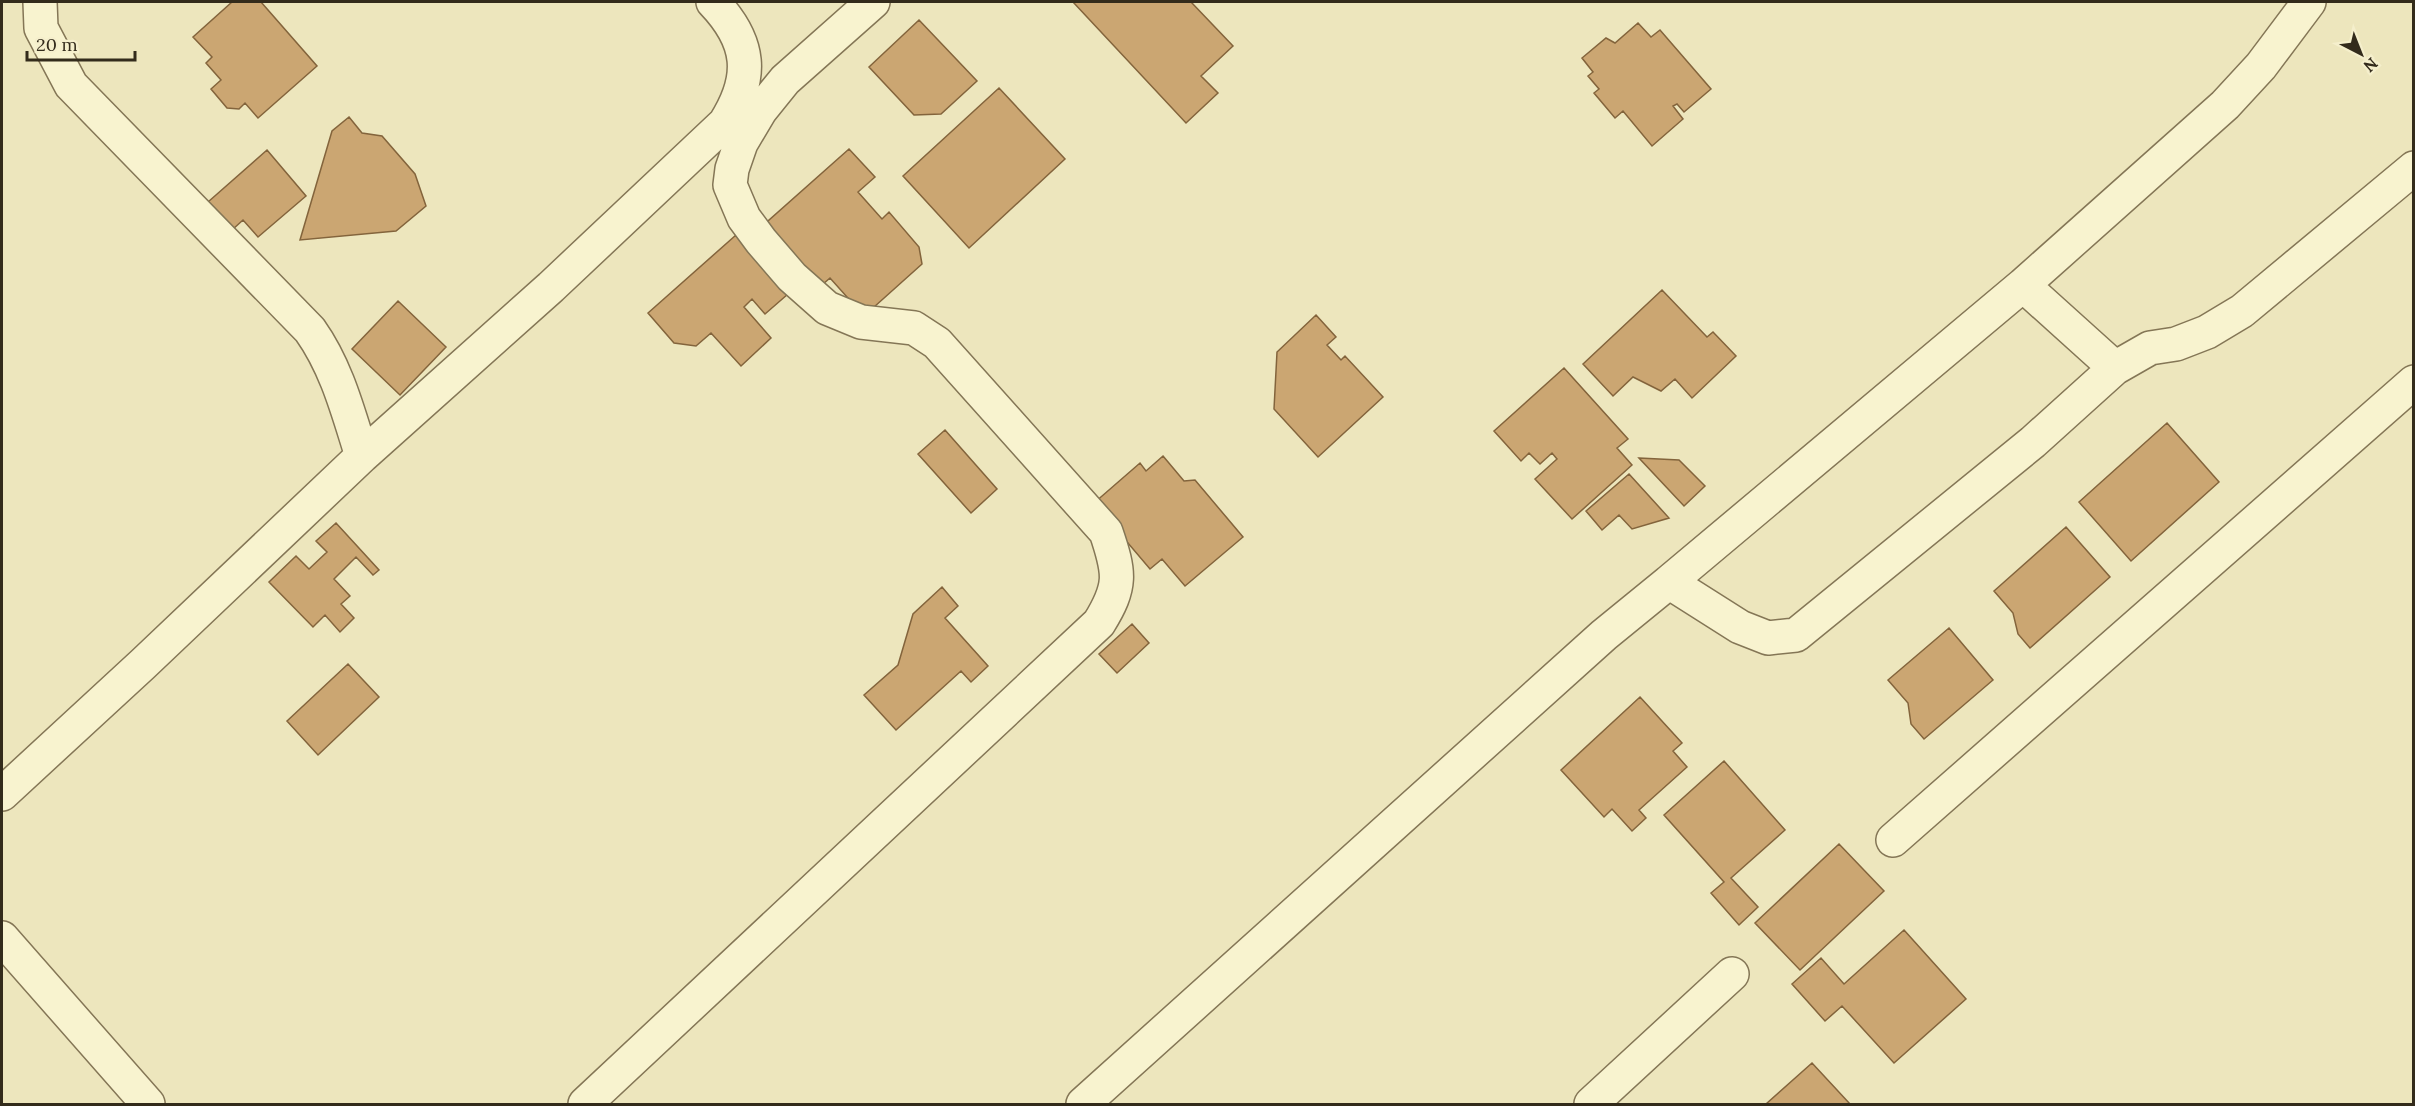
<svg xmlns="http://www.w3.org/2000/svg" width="2415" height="1106" viewBox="0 0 2415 1106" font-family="Lora,serif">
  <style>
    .building { fill: #cba672; stroke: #83643c; stroke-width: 1.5 }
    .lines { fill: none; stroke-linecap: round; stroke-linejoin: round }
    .minor-casing { stroke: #847656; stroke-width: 36 }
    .minor { stroke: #f8f3cf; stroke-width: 33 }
  </style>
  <rect width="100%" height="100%" fill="#ede6bd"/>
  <path class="building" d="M232,2H261L317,66L258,118L245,103L239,109L227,108L211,89L221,80L206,63L212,57L193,37Z
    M1073,2H1191L1233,46L1201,76L1218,93L1186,123Z
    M919,20L977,81L941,114L914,115L869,67Z
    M1638,23L1651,37L1660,30L1711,89L1684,112L1677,104L1673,106L1683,119L1652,146L1623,111L1615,118L1594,93L1599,89L1588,76L1593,72L1582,58L1606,38L1615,43Z
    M999,88L1065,159L969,248L903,176Z
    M349,117L362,133L382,136L415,174L426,206L396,231L300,240L332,131Z
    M849,149L875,177L858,192L882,219L889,212L919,247L922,264L864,316L830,278L815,291L759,229Z
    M267,150L306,196L258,237L243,220L232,230L208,202Z
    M736,235L788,294L765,314L752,299L744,307L771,338L741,366L711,333L696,346L674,343L648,313Z
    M1662,290L1707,337L1713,332L1736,356L1692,398L1675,379L1661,391L1633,377L1613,396L1583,364Z
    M398,301L446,347L400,395L352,349Z
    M1316,315L1336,337L1327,345L1341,360L1345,356L1383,397L1318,457L1274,409L1277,352Z
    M1564,368L1628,439L1617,448L1632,465L1572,519L1535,479L1557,459L1552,453L1540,464L1529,453L1521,461L1494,431Z
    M2167,423L2219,482L2131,561L2079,502Z
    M945,430L997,489L971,513L918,454Z
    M1163,456L1184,481L1195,480L1243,537L1185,586L1162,559L1150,569L1094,503L1140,463L1146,471Z
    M1639,458L1679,460L1705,486L1684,506Z
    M1629,474L1669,518L1632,529L1619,515L1602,530L1586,511Z
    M336,523L379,570L373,575L356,557L334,579L350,596L341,604L354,618L340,632L325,615L313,627L269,582L296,556L309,569L327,552L316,541Z
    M2066,527L2110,577L2030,648L2018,634L2013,613L1994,591Z
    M942,587L958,606L945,618L988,666L971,682L961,671L896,730L864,695L898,665L913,614Z
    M1132,624L1149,643L1117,673L1099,654Z
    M1949,628L1993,680L1924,739L1911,724L1908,703L1888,680Z
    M348,664L379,697L318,755L287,721Z
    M1640,697L1682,743L1673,751L1687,767L1639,810L1646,818L1632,831L1612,809L1604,817L1561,770Z
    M1724,761L1785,830L1731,878L1758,907L1739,925L1711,893L1724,882L1664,815Z
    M1839,844L1884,891L1800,970L1755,923Z
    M1904,930L1966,999L1894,1063L1842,1006L1825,1021L1792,984L1821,958L1844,984Z
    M1812,1063L1850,1104H1766Z"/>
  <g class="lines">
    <g class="minor-casing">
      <path id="minor" d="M40,2L41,28L71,85L310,330C337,368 348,412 362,456
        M2023,285L2115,368
        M1669,582L2023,285L2225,105L2261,66L2309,2
        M2,794L143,664L362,456L551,287L725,123C754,77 751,42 713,2
        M1893,840L2414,382
        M2,938L148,1104
        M585,1104L1099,623C1122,586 1120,573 1106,532L937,343L914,328L861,322L827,308L792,277L761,241L744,218L730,185L732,169L741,143L760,111L785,80L873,2
        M1083,1104L1604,635L1669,582L1740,627L1768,638L1796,635L2033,442L2115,368L2150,348L2176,344L2207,332L2242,311L2414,168
        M1591,1104L1732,974"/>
    </g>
    <use href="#minor" class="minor"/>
  </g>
  <rect width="2415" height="1106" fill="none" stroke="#332b1b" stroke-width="6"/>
  <g transform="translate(2361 54) rotate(138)" stroke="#f5efcc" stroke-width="4.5" paint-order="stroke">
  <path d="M0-4.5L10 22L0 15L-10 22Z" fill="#332b1b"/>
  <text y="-9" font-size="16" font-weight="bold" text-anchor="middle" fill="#332b1b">N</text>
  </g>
  <path d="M27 51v9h108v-9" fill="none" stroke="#332b1b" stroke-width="3"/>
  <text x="36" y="51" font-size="18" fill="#332b1b" stroke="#f5efcc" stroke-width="4.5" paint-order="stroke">20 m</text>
</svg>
